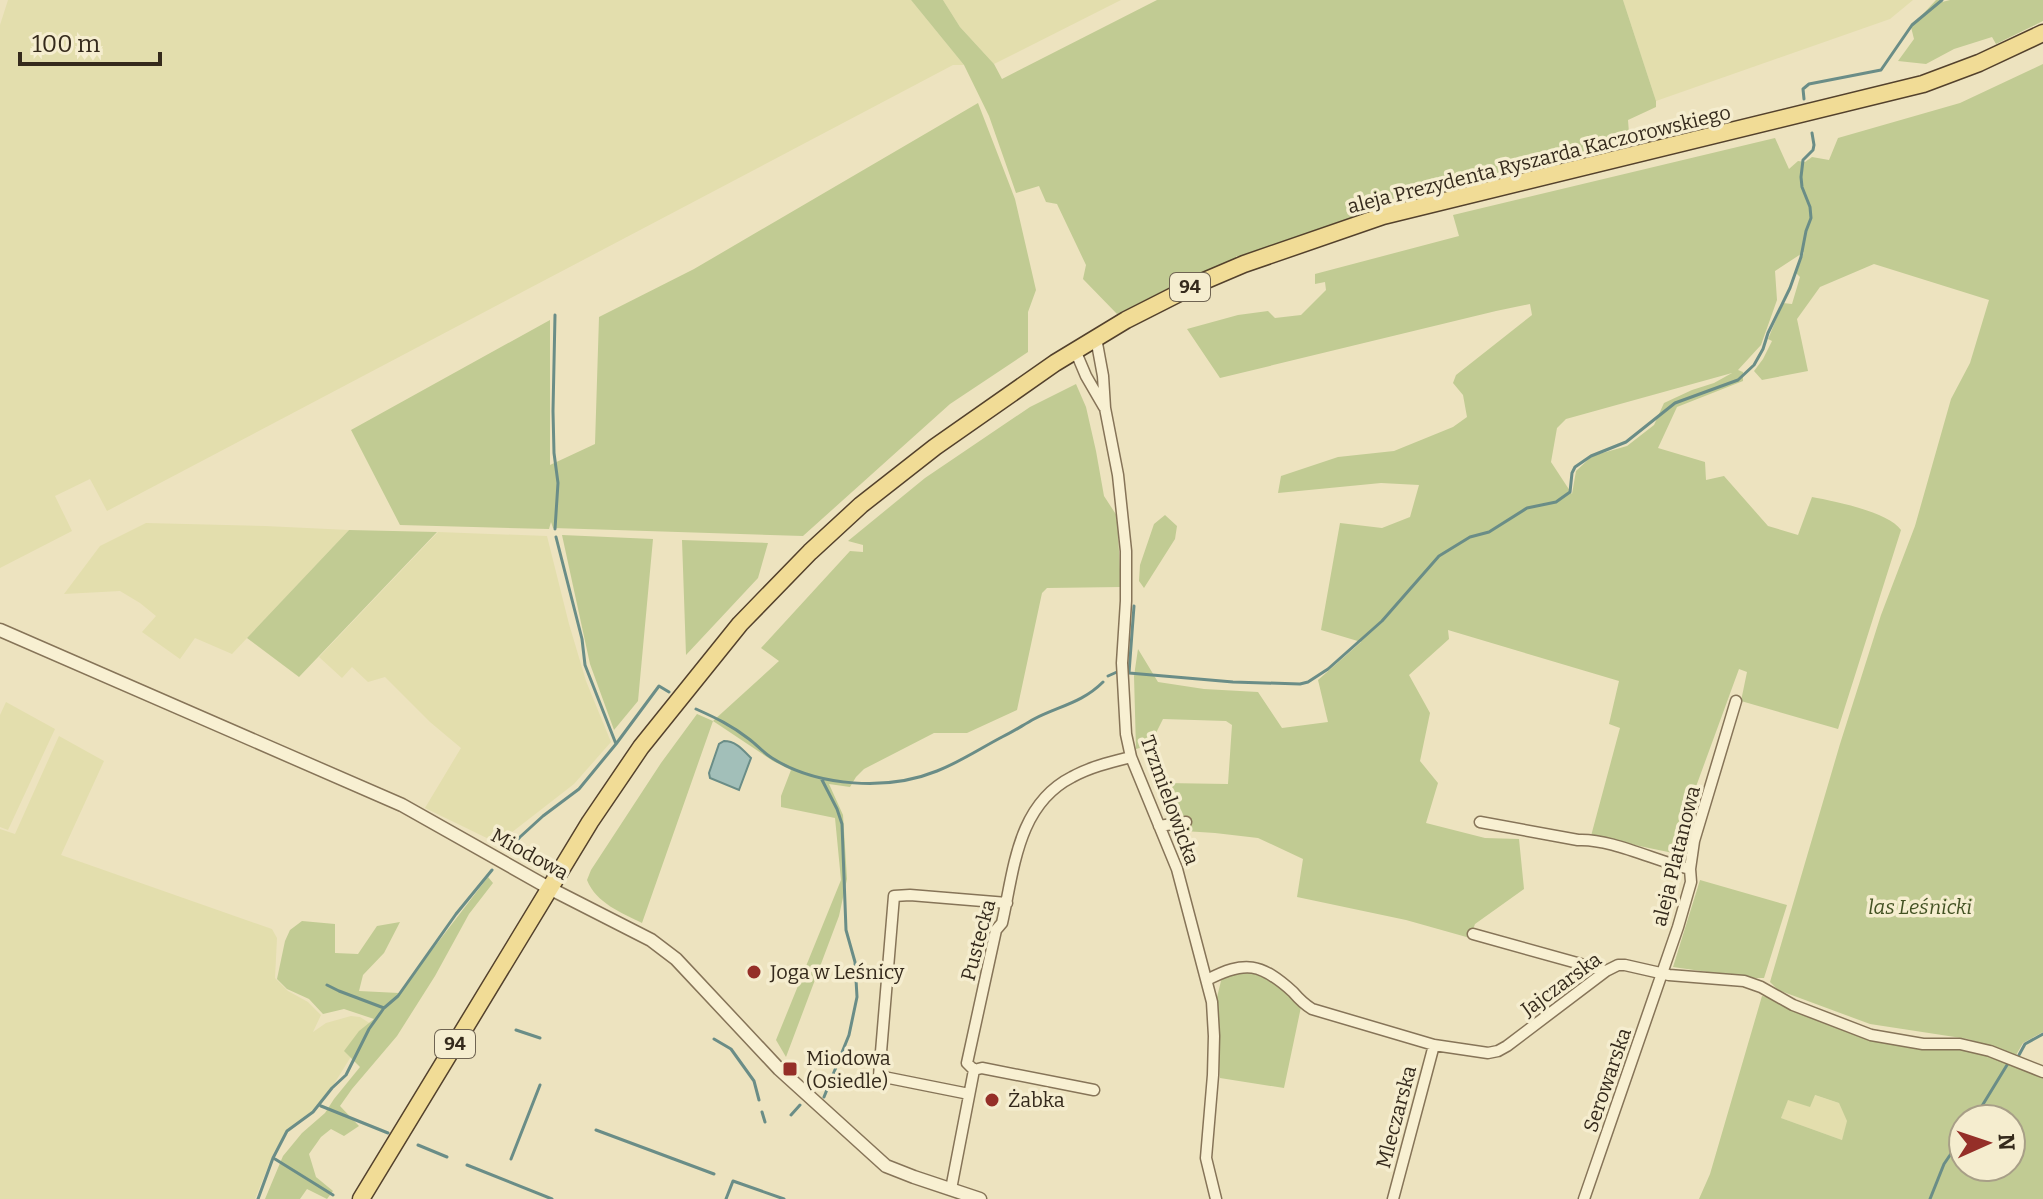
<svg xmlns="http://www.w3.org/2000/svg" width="2043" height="1199" viewBox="0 0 2043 1199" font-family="Bitter,serif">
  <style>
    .farmland { fill: #e3dead }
    .green { fill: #c1cb93; fill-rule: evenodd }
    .water { fill: #a2bfb9; stroke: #6a8d87; stroke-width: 2 }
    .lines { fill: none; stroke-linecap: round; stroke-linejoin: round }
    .stream { stroke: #6a8d87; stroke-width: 3 }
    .minor-casing { stroke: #867458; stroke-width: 13 }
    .tertiary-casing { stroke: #867458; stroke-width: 15 }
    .primary-casing { stroke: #53412c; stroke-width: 19 }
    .minor { stroke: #f8f0d2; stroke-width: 10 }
    .tertiary { stroke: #f8f0d2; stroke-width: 12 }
    .primary { stroke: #f1dc96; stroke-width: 16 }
    .poi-dot { fill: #952f28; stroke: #f5edcf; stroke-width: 3 }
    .labels { text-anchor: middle; stroke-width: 7; stroke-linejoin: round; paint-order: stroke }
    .shield { fill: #f5edcf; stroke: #6f6452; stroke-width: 2 }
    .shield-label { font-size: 18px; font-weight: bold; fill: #352a1c }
    .street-label { font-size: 20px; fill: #352a1c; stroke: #f5edcf }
    .park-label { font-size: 20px; font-style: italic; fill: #435223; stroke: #f5edcf }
    .poi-label { font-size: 20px; fill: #352a1c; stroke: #f5edcf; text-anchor: start }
  </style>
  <rect width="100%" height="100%" fill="#ede3bf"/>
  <path class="farmland" d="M8,0H911L964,65H953L107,511L90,479L55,496L72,531L0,568V25Z
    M943,0H1121L994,64L960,27Z
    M1623,0H1913L1890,19L1656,101Z
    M146,523L265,526L349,530L232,654L195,638L180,659L142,632L156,616L140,603L120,591L64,594L100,546Z
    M438,532L547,536L569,624L586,681L611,742L574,784L503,839L495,842L425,808L461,748L430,722L385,677L368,682L352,667L342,678L319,657Z
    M6,702L55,729L8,830L0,827V715Z
    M59,736L104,761L61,855L272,929L277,938L275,978L288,991L308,1002L321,1015L313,1032L326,1023L351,1016L360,1017L371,1024L331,1089L309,1115L284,1136L274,1152L255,1199H0V829L15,834Z
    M1814,1095L1839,1103L1848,1121L1842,1140L1781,1118L1788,1099Z"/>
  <path class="green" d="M911,0H943L960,27L994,64L1002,79L1157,0H1623L1656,101V107L1628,120L1630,146L1626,149L1558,166L1555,164V167L1462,189L1460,187V190L1368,215L1367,213H1365L1275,247L1274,245L1272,247L1239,257L1236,256V258L1180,282L1179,281L1177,284L1117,314L1083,279L1086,265L1057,204L1046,202L1039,186L1016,193L989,116L964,65Z
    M1936,0H1943L1942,2L1950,0H2043V21L1996,44L1992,37L1954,49L1926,64L1898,61L1914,39L1911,27Z
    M2043,64V1032L2023,1043L2016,1055L1968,1039L1870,1024L1778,990L1770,982L1840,744L1881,615L1915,526L1951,399L1970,363L1989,300L1874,264L1820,287L1797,319L1808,371L1762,380L1754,371L1763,359L1772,341L1768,339L1783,303L1792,304L1800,277L1796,273L1804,252L1775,271L1777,300L1761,345L1738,370L1743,372V381L1677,407L1658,448L1705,462L1706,480L1724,476L1768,526L1798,535L1812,497C1834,501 1889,512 1901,530L1838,729L1741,701L1747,672L1739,669L1690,803L1696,805L1684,846L1673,853L1591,836L1620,728L1609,724L1619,681L1448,630L1449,639L1409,675L1430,713L1420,761L1438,783L1426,823L1485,838L1519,839L1524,889L1475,924L1470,938L1406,920L1297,897L1303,859L1258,838L1215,833L1184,831L1165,783L1228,784L1232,725L1226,721L1163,719L1150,745L1136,749L1134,676L1138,649L1158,682L1204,689L1258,692L1282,728L1328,722L1318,680L1361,642L1321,630L1340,523L1382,528L1410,517L1419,485L1381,483L1278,493L1281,476L1338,457L1394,451L1453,427L1467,417L1463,395L1453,383L1456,375L1532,315L1530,304L1496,311L1220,378L1187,329L1238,315L1268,311L1275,318L1301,315L1326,290L1325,282L1315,284V274L1459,236L1453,215L1775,138L1789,169L1798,161L1805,162L1812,157L1829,160L1838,138L1960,103ZM1732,373L1714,383L1692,390L1664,403L1654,425L1627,446L1592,456L1576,471L1572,494L1551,462L1557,428L1566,419Z
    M978,103L1015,199L1036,290L1028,312V352L950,404L803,536L553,528L551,522L549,529L400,525L351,430L550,320V465L595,444L599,317L694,269Z
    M1076,384L1086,407L1096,451L1104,496L1117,516L1121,587L1047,588L1042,593L1017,710L967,733H934L864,769L856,777L850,787L829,784L843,815L847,879L839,916L786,1057L776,1040L841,880L835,818L781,807V796L791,770L773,761L713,721L642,923C622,913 596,903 587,880L591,870L661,763L697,714L713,721L779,661L761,648L850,551L863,552V545L848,541L925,478L1030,407Z
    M1165,515L1177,526L1175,539L1144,588L1139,581L1140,565L1154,524Z
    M349,530L437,532L299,677L247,638Z
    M562,535L653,539L638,701L614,730L590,664Z
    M682,540L768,543L758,578L686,655Z
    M488,877L493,883L469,914L435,976L397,1036L352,1089L340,1106L359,1126L344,1136L331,1129L321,1137L309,1154L316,1177L333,1191L327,1199L307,1189L300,1199H265L283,1156L302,1133L325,1113L334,1099L360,1067L344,1051L359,1031L374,1019L344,1009L323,1014L309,999L287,989L277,979L285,941L290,930L302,921L335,924V953L358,954L377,926L400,922L384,953L363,975L359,991L399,993Z
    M1700,880L1787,905L1764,978H1750L1673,967Z
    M1239,970C1267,975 1281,988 1301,1007L1284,1088L1220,1078L1216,1001L1222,977Z
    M1762,996L1778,999L1816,1020L1848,1031L1961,1046L2043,1075V1199H1699L1710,1174ZM1815,1095L1839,1103L1847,1121L1842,1140L1781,1118L1788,1100L1810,1107ZM1963,1119H2011V1167H1963Z"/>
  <path class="water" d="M724,741C736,741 743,750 751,758L739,790L710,778L709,773L719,744Z"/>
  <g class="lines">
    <path class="stream" d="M1804,99L1803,89L1809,84L1881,70L1912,25L1942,0
      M555,315L553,411L554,453L558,483L555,529
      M556,537L582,639L585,665L616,744
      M1134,606L1129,673L1233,682L1300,684L1308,682L1328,669L1382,621L1439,556L1470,537L1489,532L1527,508L1556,502L1570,492L1572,473L1575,467L1591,456L1626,442L1675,403L1738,380L1754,365L1763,349L1768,333L1790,288L1801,257L1806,231L1811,218L1810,207L1802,187L1801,177L1803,160L1813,150L1814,145L1812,133
      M1108,676L1117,672
      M696,709C716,718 731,725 749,739C757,745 764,753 772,758C818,787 888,791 937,771C960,762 981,748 1002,737C1013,732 1023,725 1034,719C1059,706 1082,703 1103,682
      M821,778L837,809L842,824L846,930L855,962L857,997L849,1035L824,1097
      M509,849L520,837L543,816L579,789L616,744L659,686L669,692
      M327,985L339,991L384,1008
      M516,1030L540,1038
      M714,1039L731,1049L754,1081L759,1100
      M2019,1055L2025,1044L2043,1034
      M321,1106L388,1133
      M762,1112L765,1122
      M791,1115L800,1105
      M1974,1119L2007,1065
      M596,1130L714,1174
      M418,1145L447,1157
      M275,1159L333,1195
      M511,1159L540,1085
      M467,1165L552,1199
      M258,1199L273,1158L287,1131L313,1112L332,1088L346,1075L369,1029L384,1008L398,996L456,914L492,870
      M726,1199L733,1181L784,1199
      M1930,1199L1944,1164L1963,1136"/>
    <g class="minor-casing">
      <path id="minor" d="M1096,338L1103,376L1105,408L1118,475L1126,551V601L1122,663L1126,734L1131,757L1177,869L1212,1002L1214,1036L1213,1075L1206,1158L1216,1199
        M1075,350L1086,376L1104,407
        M1480,822L1578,840C1610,838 1658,862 1690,869
        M1159,826L1186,822
        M1473,934L1606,971
        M1207,980C1245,960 1261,963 1293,992C1299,999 1304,1004 1312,1009L1434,1045L1488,1053L1498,1051L1507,1046L1606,971L1618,965H1625L1669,975L1744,981L1761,987L1793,1005L1871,1035L1923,1044H1960L1990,1051L2043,1072
        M974,1070L982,1068L1094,1090
        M969,1094L879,1076L894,896L910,895L1007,903
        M951,1189L974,1070L967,1063L996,930L1002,923C1014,870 1017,805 1072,777C1090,767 1111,762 1131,757
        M1393,1199L1434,1045
        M1584,1199L1678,927L1691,882L1690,869L1694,841L1736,701"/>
    </g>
    <g class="tertiary-casing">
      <path id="tertiary" d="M0,630L402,805L549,888L651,940L676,959L779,1069L886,1166L914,1177L980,1199"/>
    </g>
    <g class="primary-casing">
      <path id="primary" d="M361,1199L590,822L641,747L740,624L810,552L861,505L935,447L1055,363L1126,320L1197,284L1244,264L1383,216L1923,84L1979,63L2043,33"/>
    </g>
    <use href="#minor" class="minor"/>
    <use href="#tertiary" class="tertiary"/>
    <use href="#primary" class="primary"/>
  </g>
  <g class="poi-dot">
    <circle cx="754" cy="972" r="8"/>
    <rect x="782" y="1061" width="16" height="16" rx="4"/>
    <circle cx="992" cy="1100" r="8"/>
  </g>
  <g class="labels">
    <g class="shield">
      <rect x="1170" y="273" width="40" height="28" rx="6"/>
      <rect x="435" y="1030" width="40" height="28" rx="6"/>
    </g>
    <g class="shield-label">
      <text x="1190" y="293">94</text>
      <text x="455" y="1050">94</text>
    </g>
    <g class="street-label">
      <text transform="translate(1539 159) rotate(-14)" y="7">aleja Prezydenta Ryszarda Kaczorowskiego</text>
      <text transform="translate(1170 800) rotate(70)" y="7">Trzmielowicka</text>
      <text transform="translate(530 854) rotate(29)" y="7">Miodowa</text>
      <text transform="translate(1676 856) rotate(-76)" y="7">aleja Platanowa</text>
      <text transform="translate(978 940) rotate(-75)" y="7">Pustecka</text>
      <text transform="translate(1561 984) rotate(-36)" y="7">Jajczarska</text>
      <text transform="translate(1607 1080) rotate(-71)" y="7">Serowarska</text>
      <text transform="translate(1396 1117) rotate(-75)" y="7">Mleczarska</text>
    </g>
    <g class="park-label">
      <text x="1920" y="914">las Leśnicki</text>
    </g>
    <g class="poi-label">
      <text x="770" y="979">Joga w Leśnicy</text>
      <text x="806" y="1065">Miodowa<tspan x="806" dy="23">(Osiedle)</tspan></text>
      <text x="1008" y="1107">Żabka</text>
    </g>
  </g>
  <g transform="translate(1987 1143) rotate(87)"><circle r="38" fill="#f5edcf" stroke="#a89f87" stroke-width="2"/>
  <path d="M0-6L14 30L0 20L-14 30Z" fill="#952f28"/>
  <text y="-12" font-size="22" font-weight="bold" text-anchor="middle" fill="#352a1c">N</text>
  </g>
  <path d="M20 52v12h140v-12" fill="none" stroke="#352a1c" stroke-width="4"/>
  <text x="32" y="52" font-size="24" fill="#352a1c" stroke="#f5edcf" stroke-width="6" paint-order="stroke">100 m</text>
</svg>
